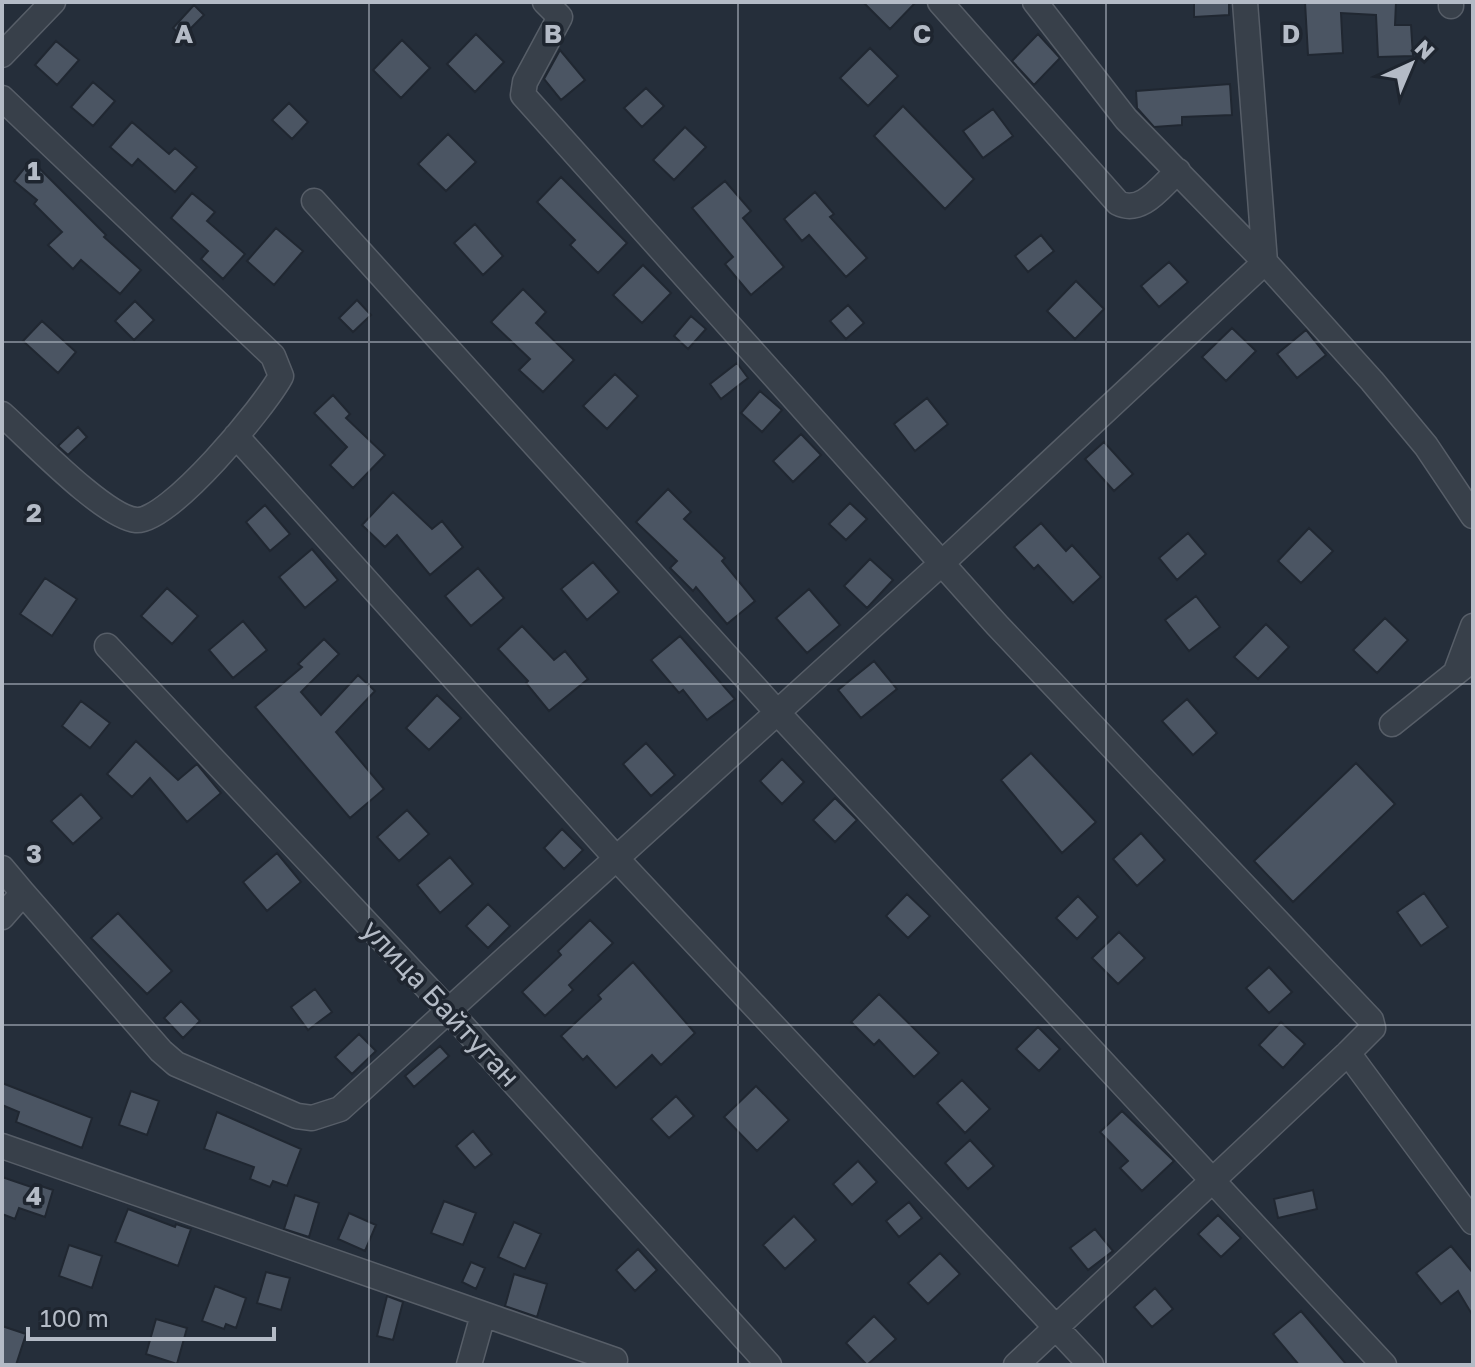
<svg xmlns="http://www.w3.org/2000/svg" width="1475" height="1367" viewBox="0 0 1475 1367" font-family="'Golos Text',sans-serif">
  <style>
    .building { fill: #4b5563; stroke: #202731; stroke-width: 2 }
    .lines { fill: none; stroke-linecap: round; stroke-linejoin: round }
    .minor-casing { stroke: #575e68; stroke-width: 27 }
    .minor { stroke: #38404a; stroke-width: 24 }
    .grid { fill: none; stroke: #b4bbc6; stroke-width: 2; stroke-opacity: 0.55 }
    .labels { text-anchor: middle; stroke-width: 7; stroke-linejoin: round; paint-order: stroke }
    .street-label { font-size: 28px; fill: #b4bbc6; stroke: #1e252f }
    .grid-label { font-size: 26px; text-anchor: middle; font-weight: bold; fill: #b4bbc6; stroke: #1e252f; stroke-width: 7; stroke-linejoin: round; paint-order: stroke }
  </style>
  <rect width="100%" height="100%" fill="#252e3a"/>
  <path class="building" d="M863,2H916L890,29Z
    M1194,2H1229V15L1194,17Z
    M1305,2H1396L1395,25H1411L1413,56L1378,57L1376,15L1341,13L1343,53L1308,55Z
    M194,5L204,15L182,37L173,28Z
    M476,34L504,62L475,92L447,64Z
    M1038,34L1060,58L1034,85L1012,61Z
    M402,40L430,68L401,98L373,70Z
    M56,41L79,60L57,85L35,65Z
    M870,48L898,76L868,106L840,78Z
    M560,50L585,80L561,100L544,79Z
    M93,82L115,101L93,126L71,107Z
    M1230,84L1232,115L1182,117V125L1154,127L1137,108L1136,91Z
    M646,88L664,106L642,127L624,108Z
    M289,103L308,122L292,139L272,120Z
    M903,106L974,179L945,209L874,136Z
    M993,109L1013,136L983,158L963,131Z
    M132,122L169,154L175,148L197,167L175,192L138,159L132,166L110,147Z
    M685,127L706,147L674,180L653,160Z
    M448,134L476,162L446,191L418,164Z
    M31,160L106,235L104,237L141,270L120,294L81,260L73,269L48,245L62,232L34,204L37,200L14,181Z
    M561,177L627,243L598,273L570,245L575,240L537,202Z
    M725,181L751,211L743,218L784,267L751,295L725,264L733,257L692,208Z
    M815,192L834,214L830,217L867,258L846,277L809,235L802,241L784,219Z
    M192,193L215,212L207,221L245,254L223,279L201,259L208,251L171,218Z
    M475,224L503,256L483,275L454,243Z
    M276,228L303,251L274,285L247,261Z
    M1041,235L1054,251L1028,272L1015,256Z
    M1169,262L1188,282L1159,307L1141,286Z
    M643,265L671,293L642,323L613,295Z
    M1076,281L1104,309L1075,339L1047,311Z
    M523,289L546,312L536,323L574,360L543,392L519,370L530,359L491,322Z
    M357,300L371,315L353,332L339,318Z
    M135,301L154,320L134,340L115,321Z
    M848,305L864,323L846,339L830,321Z
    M691,316L706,329L688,349L674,336Z
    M42,321L76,352L58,373L23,341Z
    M1232,328L1256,351L1226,381L1202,357Z
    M1306,330L1326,355L1297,378L1277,354Z
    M737,363L748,378L721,399L710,384Z
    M615,374L638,396L607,429L583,406Z
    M760,391L782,410L762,432L741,413Z
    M333,395L350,414L346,418L385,455L353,488L330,465L347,447L314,413Z
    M927,398L948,424L915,451L894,424Z
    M78,427L87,437L68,455L58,446Z
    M801,434L821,455L793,482L773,461Z
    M1104,442L1133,474L1114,491L1085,459Z
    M668,489L691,512L684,519L725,558L722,561L755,601L727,624L696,587L693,591L670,568L677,561L636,522Z
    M393,492L432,529L442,521L463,547L430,575L397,535L385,547L362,525Z
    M850,503L867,519L846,540L829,524Z
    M265,505L290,534L270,551L246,522Z
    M1041,523L1066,551L1072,545L1101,577L1073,603L1038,565L1034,569L1014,547Z
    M1309,528L1333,551L1301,583L1278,561Z
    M1188,533L1206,554L1177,580L1159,558Z
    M312,549L338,580L305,608L279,577Z
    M870,559L893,580L867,608L844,586Z
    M593,562L619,592L587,620L561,589Z
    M478,568L504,598L471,626L445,596Z
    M45,578L77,599L52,636L20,614Z
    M167,588L198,616L172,644L141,616Z
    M809,589L840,625L807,653L776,618Z
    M1196,596L1220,627L1189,651L1165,620Z
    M1385,618L1408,640L1377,673L1353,650Z
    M243,621L267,650L233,678L209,650Z
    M1266,624L1289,647L1258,679L1234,657Z
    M522,626L554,660L565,651L588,679L549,711L526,683L528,681L498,649Z
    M680,636L735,699L707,720L683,690L679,693L651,660Z
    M324,639L339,654L301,692L321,715L358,675L375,691L336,732L384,789L350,818L255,707L302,667L298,664Z
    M874,661L897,689L861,718L838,690Z
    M437,695L461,718L429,750L406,728Z
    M1187,699L1217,733L1193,755L1162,721Z
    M81,701L110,723L90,748L62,726Z
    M136,741L178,780L197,764L221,793L187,822L150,778L132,797L107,774Z
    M646,743L675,775L651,796L623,764Z
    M1031,753L1096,822L1062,853L1001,780Z
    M782,759L804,782L782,804L760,781Z
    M1356,763L1395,804L1293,902L1254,861Z
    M81,794L102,818L73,844L51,821Z
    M835,798L857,820L835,842L813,820Z
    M407,810L429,834L399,861L377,837Z
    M562,829L583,850L564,869L544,848Z
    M1141,833L1165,860L1137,886L1113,859Z
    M277,853L301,882L267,911L243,882Z
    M450,857L473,884L440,913L417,885Z
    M1424,893L1448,927L1421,946L1397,912Z
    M907,894L930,916L908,938L886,916Z
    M1078,896L1098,917L1077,939L1056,918Z
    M488,904L510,926L488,948L466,926Z
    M118,913L172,971L147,994L91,938Z
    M590,920L613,943L569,985L573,990L545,1016L522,992L561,955L558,951Z
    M1119,932L1145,958L1118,984L1092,958Z
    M633,962L695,1033L661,1065L652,1055L616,1088L587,1056L583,1060L561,1036L601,999L598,995Z
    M1269,967L1292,992L1269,1013L1246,988Z
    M315,989L332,1012L308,1030L291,1007Z
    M879,994L939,1053L914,1077L879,1040L874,1045L851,1022Z
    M181,1001L200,1021L183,1038L164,1018Z
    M1281,1022L1305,1044L1283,1068L1259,1045Z
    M1038,1027L1060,1049L1039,1071L1016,1049Z
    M359,1034L376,1051L352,1074L335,1057Z
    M440,1046L449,1056L414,1087L405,1076Z
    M962,1080L990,1109L965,1133L937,1103Z
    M2,1083L92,1118L82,1148L16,1122L19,1112L2,1105Z
    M756,1086L789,1120L757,1151L724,1117Z
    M131,1091L159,1101L147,1135L119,1125Z
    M676,1096L694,1116L669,1138L651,1119Z
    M1122,1111L1174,1161L1142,1191L1120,1168L1128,1161L1100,1132Z
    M217,1112L301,1149L287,1186L273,1181L270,1187L250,1179L254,1167L204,1149Z
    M473,1131L492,1154L475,1168L456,1146Z
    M970,1140L994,1166L968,1189L945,1163Z
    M858,1161L877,1182L852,1205L833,1184Z
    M2,1177L34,1188L35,1184L53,1190L45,1217L19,1208L15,1219L2,1214Z
    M1313,1190L1317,1209L1278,1218L1274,1199Z
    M295,1195L319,1203L309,1237L284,1229Z
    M444,1201L476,1213L463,1245L431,1233Z
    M909,1202L922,1218L899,1237L886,1221Z
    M128,1209L175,1227L176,1224L191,1229L178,1266L115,1242Z
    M349,1213L376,1225L365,1251L338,1239Z
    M1218,1215L1241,1238L1221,1257L1198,1234Z
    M794,1216L816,1240L785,1269L763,1245Z
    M514,1222L541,1234L525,1269L498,1257Z
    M1095,1229L1113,1251L1088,1270L1070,1248Z
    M69,1245L102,1256L92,1288L59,1276Z
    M1451,1246L1473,1273V1316L1458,1291L1441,1304L1416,1273Z
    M638,1249L657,1270L635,1291L616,1270Z
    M940,1253L960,1274L928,1304L908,1283Z
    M471,1262L485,1268L476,1289L462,1282Z
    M266,1272L290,1278L281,1310L257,1303Z
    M514,1274L547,1284L537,1317L505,1306Z
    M215,1286L246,1298L236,1328L226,1324L224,1329L202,1321Z
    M1155,1288L1173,1309L1152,1327L1134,1307Z
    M387,1296L403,1302L393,1340L377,1336Z
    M1301,1311L1347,1365H1299L1273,1334Z
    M874,1316L896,1339L867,1365L846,1343Z
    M156,1319L187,1328L177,1364L146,1354Z
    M2,1326L26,1334L16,1365H2Z"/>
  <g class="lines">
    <g class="minor-casing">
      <path id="minor" d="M545,2L560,17L525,82L523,95L997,625L1371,1020L1373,1028L1348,1053L1016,1365
        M940,2L1118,203C1142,215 1161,186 1178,171
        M1035,2L1126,119L1265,262L1372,381L1426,446L1473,516
        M1451,2V6
        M2,55L53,2
        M2,98L273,356L281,376C266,405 168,524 136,520C104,517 29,438 2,414
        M314,201L777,712L1384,1365
        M236,436L616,858L1091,1365
        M107,646L450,1012L769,1365
        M1457,669L1473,626
        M1392,724L1473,659
        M2,868L23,893
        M2,917L23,893L161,1051L176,1064L297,1116L312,1118L340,1109L942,563L1265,262L1245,2
        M1348,1053L1473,1222
        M2,1146L615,1360
        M469,1365L483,1315"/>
    </g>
    <use href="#minor" class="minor"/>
  </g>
  <path class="grid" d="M369,2V1365M738,2V1365M1106,2V1365M2,342H1473M2,684H1473M2,1025H1473"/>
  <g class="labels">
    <g class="street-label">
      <text transform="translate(441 1003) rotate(47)" y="10">улица Байтуган</text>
    </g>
  </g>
  <g class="grid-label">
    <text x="184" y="43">A</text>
    <text x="553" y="43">B</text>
    <text x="922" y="43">C</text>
    <text x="1291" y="43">D</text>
    <text x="34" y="180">1</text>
    <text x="34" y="522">2</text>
    <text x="34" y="863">3</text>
    <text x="34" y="1205">4</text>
  </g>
  <rect width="1475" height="1367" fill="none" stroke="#b4bbc6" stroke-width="8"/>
  <g transform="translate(1411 64) rotate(44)" stroke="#1e252f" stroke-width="6" paint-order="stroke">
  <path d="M0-6L14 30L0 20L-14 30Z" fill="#b4bbc6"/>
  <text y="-12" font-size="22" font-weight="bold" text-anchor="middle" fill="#b4bbc6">N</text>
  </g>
  <path d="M28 1327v12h246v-12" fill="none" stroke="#b4bbc6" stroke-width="4"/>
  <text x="40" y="1327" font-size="24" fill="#b4bbc6" stroke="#1e252f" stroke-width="6" paint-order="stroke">100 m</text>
</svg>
